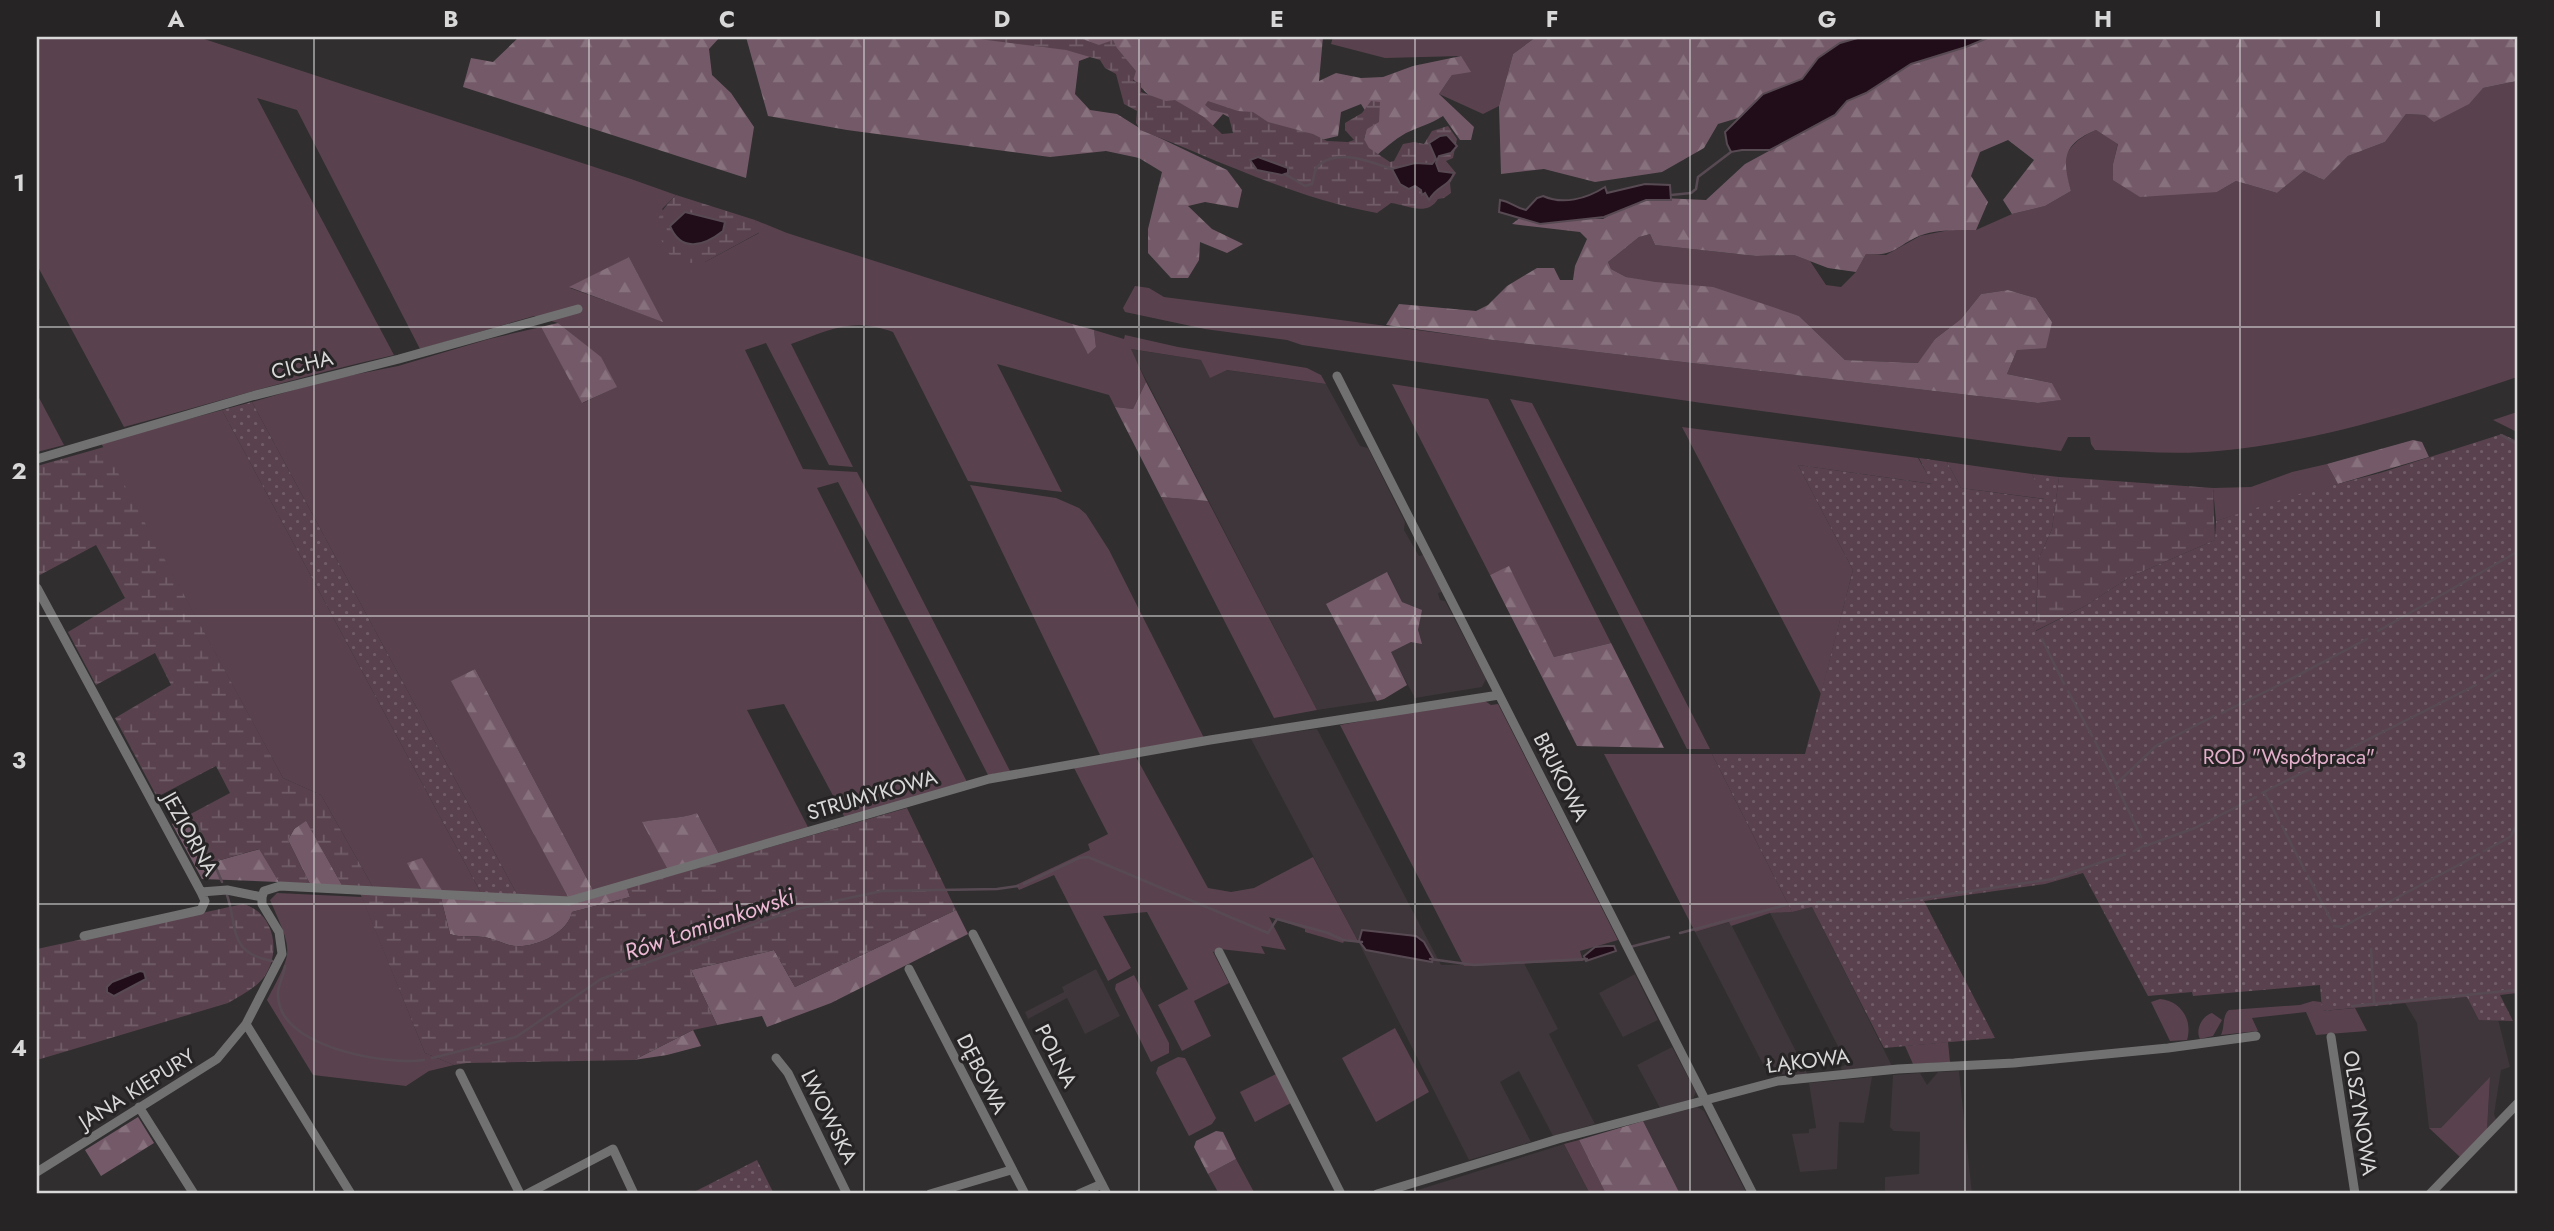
<svg xmlns="http://www.w3.org/2000/svg" width="2554" height="1231" viewBox="0 0 2554 1231" font-family="Jost,sans-serif">
  <style>
    .built { fill: #3e363a }
    .grass { fill: #59424e; fill-rule: evenodd }
    .forest { fill: url(#forest-firs) }
    .wetland { fill: url(#wetland-marsh) }
    .garden { fill: url(#garden-dots) }
    .water { fill: #210d19; stroke: #584a53; stroke-width: 2 }
    .lines { fill: none; stroke-linecap: round; stroke-linejoin: round }
    .stream { stroke: #584a53; stroke-width: 2.5 }
    .street { stroke: #727172; stroke-width: 9 }
    .grid { fill: none; stroke: #d9d8d9; stroke-width: 2; stroke-opacity: 0.55 }
    .labels { text-anchor: middle; stroke-width: 6; stroke-linejoin: round; paint-order: stroke }
    .street-label { font-size: 21px; fill: #d9d8d9; stroke: #262425 }
    .park-label { font-size: 21px; fill: #e2aeca; stroke: #262425 }
    .water-label { font-size: 23px; font-style: italic; fill: #ecb8d4; stroke: #262425 }
    .neatline { fill: none; stroke: #d9d8d9; stroke-width: 2.5 }
    .grid-label { font-size: 23px; text-anchor: middle; font-weight: bold; fill: #d9d8d9 }
  </style>
  <defs>
    <pattern id="forest-firs" width="22" height="20" patternUnits="userSpaceOnUse" patternTransform="scale(1.75)"><rect width="22" height="20" fill="#745a68"/><path d="M5 1l3.5 6h-7zM16 11l3.5 6h-7z" fill="#87717d"/></pattern>
    <pattern id="wetland-marsh" width="20" height="14" patternUnits="userSpaceOnUse" patternTransform="scale(1.75)"><rect width="20" height="14" fill="#59424e"/><path d="M1 5h8M5 5V1M11 12h8M15 12V8" fill="none" stroke="#705d67"/></pattern>
    <pattern id="garden-dots" width="8" height="8" patternUnits="userSpaceOnUse" patternTransform="scale(1.75)"><rect width="8" height="8" fill="#59424e"/><path d="M2 2h.1M6 6h.1" fill="none" stroke="#705d67" stroke-width="1.8" stroke-linecap="round"/></pattern>
  </defs>
  <rect width="100%" height="100%" fill="#302e2f"/>
  <path class="built" d="M1130,349L1201,360L1226,370L1326,384L1360,446L1368,448L1405,522L1404,530L1419,556L1423,555L1442,592L1438,593L1440,600L1445,601L1486,679L1482,687L1415,698L1390,652L1411,642L1418,630L1421,610L1402,602L1388,573L1327,604L1377,701L1317,710Z
    M1317,729L1441,965L1524,963L1558,1029L1549,1034L1595,1124L1553,1136L1519,1071L1500,1082L1531,1142L1469,1160L1359,943L1250,737Z
    M1812,907L1851,984L1892,1066L1842,1072L1841,1067L1847,1064L1770,913L1792,912Z
    M1730,922L1808,1075L1784,1074L1769,1076L1695,932Z
    M1096,969L1120,1016L1085,1034L1067,998L1028,1019L1025,1012L1064,992L1062,987Z
    M1635,974L1658,1020L1623,1037L1599,993Z
    M2467,997L2498,1019L2510,1067L2501,1070L2494,1114L2496,1120L2487,1130L2490,1078L2441,1129L2429,1128L2417,1023L2405,1003Z
    M1672,1047L1696,1092L1693,1099L1660,1108L1637,1065Z
    M1959,1071L1972,1194H1885V1177L1919,1174L1920,1132L1894,1131L1890,1127L1893,1075L1920,1073L1927,1085L1938,1072Z
    M1872,1077L1864,1123L1839,1122L1837,1169L1800,1172L1792,1134L1809,1133V1129L1816,1128L1809,1083Z
    M1697,1107L1704,1111L1747,1194H1680L1643,1121Z
    M1564,1144L1590,1194H1405L1561,1145Z"/>
  <path class="grass" d="M37,37H198L631,179L676,195L662,209L705,262L759,233L755,220L787,233L1072,324L1088,353L1096,347L1094,330L1124,339L1125,335L1178,347L1307,368L1321,375L1326,384L1227,370L1210,378L1201,360L1131,349L1146,382L1133,409L1115,407L1109,395L997,364L1062,492L968,481L893,332C851,317 830,330 791,344L853,467L829,465L766,343L745,350L803,469L857,472L1010,771L988,775L838,482L817,488L967,782L845,818L784,704L747,710L809,829L719,854L697,813C679,819 661,818 643,822L668,870L594,892L475,669L452,681L569,899L518,896L252,402L328,380L398,366L489,339L541,327L583,403L616,387L601,358L558,323L534,316L420,349L297,110L257,98L394,355C303,375 214,403 124,427L37,265ZM629,257L662,321L570,288Z
    M1333,37H1536L1513,54L1499,106L1483,114L1439,94L1452,75L1461,56L1385,58L1331,44Z
    M2517,81V377C2422,409 2318,442 2218,451C2178,455 2136,451 2095,450L2091,444L2090,437H2068L2061,451L1702,403L1302,345L1287,340L1205,329L1125,312L1123,308L1135,286L1149,288L1164,297L1493,340L2038,403L2060,400L2052,383L2007,374L2017,350L2052,322L2036,298L2008,290L1981,294L1961,319L1935,339L1919,363L1845,360L1799,316L1626,277L1611,269L1608,262L1639,237L1650,234L1655,245L1756,256L1794,255L1810,261L1826,285L1841,287L1856,272L1866,254L1886,255L1920,236L1954,229L1976,230L2012,214L2045,206L2071,191C2069,184 2066,176 2065,168C2062,150 2081,136 2096,130L2118,143L2113,164L2217,192L2236,181L2277,193L2304,171L2324,180L2348,156L2385,142L2406,114L2425,115L2483,88Z
    M1392,384L1488,399L1611,643L1554,657L1509,567L1490,575Z
    M37,394L64,445L37,452Z
    M1510,399L1532,403L1710,749H1687Z
    M222,410L482,895L374,889L321,795L283,778L101,443Z
    M2517,412V432L2493,420Z
    M1682,427L1918,458L1933,484L1798,465L1853,570L1821,694Z
    M1947,462L2032,474L2045,499L1961,488Z
    M2327,464L2338,484L2216,521L2213,488L2251,487L2292,472Z
    M970,485L1056,498L1079,508L1086,514L1109,550L1204,738L1100,755Z
    M1161,497L1208,501L1317,710L1274,718Z
    M1482,699L1491,705L1498,704L1618,940L1580,951L1583,961L1464,966L1340,725Z
    M1604,754H1712L1792,912L1770,913L1731,926L1729,922L1695,932Z
    M1136,757L1208,888L1231,892L1254,888L1313,857L1359,943L1345,939L1343,943L1305,932V929L1269,917L1286,950L1261,946L1265,954L1220,949L1213,952L1229,983L1194,1001L1211,1036L1182,1051L1158,1005L1188,989L1147,912L1103,916L1131,968L1108,981L1054,875L1019,890L1016,885L1090,850L1088,844L1108,834L1073,766Z
    M277,893L362,897L425,1053L454,1065L429,1071L406,1086L313,1075L267,1000C294,949 293,953 270,900Z
    M1134,975L1169,1043V1053L1151,1062L1115,989L1116,984Z
    M2160,999C2181,1001 2193,1020 2187,1040L2170,1041L2151,1002Z
    M2313,1001L2321,1002L2323,1011L2355,1008L2367,1031L2316,1035L2306,1012L2252,1018L2258,1031L2221,1035C2225,1027 2222,1015 2229,1010L2300,1005Z
    M2212,1013L2222,1020L2213,1036L2200,1039C2195,1030 2202,1016 2212,1013Z
    M1395,1028L1429,1092L1376,1122L1342,1058Z
    M1948,1042L1950,1062L1913,1064L1905,1046Z
    M1178,1057L1185,1058L1216,1118L1212,1124L1189,1136L1156,1073L1158,1067Z
    M1276,1074L1291,1103L1255,1122L1240,1092Z
    M2490,1077L2487,1130L2460,1157L2429,1128H2441Z
    M1579,1140L1606,1194H1590L1564,1144Z
    M1236,1159L1255,1194H1219L1208,1174Z"/>
  <path class="forest" d="M519,37H720L709,49L712,75L731,93L754,127L746,178L463,87L471,58L493,62Z
    M746,37H1323L1319,81L1336,73L1361,78L1383,77L1413,66L1461,56L1471,72L1452,75L1439,94L1474,127L1471,140H1460L1443,116C1429,125 1420,126 1406,133C1394,140 1383,149 1373,159L1363,144L1369,117L1361,104L1341,112L1338,136L1321,140L1240,123L1223,114L1208,131L1159,106L1106,51L1079,61L1075,94L1090,110L1117,114L1141,129L1227,170L1242,190L1238,208L1205,202L1188,206L1212,229L1243,244L1227,253L1200,242L1199,260L1188,278H1171L1148,253V229L1162,172L1139,158L1106,151L1050,157L847,130L768,116Z
    M1536,37H1861L1840,43L1818,58L1802,79L1763,94L1738,118L1718,124L1704,148L1662,172L1595,182L1544,169L1501,174L1499,106L1513,54Z
    M1990,37H2517V81L2483,88L2469,104L2434,122L2425,115L2406,114L2385,142L2348,156L2324,180L2304,171L2277,193L2236,181L2217,192L2140,197L2113,180V164L2118,144L2096,130C2062,144 2062,160 2071,191L2045,206L2012,214L2003,200L2034,160L2008,140L1980,152L1971,176L1988,202L1976,230C1958,230 1936,229 1919,236C1894,247 1897,256 1866,254L1856,272L1828,268L1794,255L1756,256L1655,245L1650,234L1639,237L1608,262L1611,269L1626,277L1655,282L1713,287L1799,316L1845,360L1918,363L1935,339L1961,319L1981,294L2008,290L2036,298L2052,322L2046,348L2017,350L2007,374L2052,383L2061,400L2038,403L1493,340L1386,325L1399,304L1476,311L1488,305L1507,286L1537,268H1554L1560,280H1573L1575,266L1587,239L1580,232L1512,224L1521,217L1603,219L1639,197L1706,200L1745,164L1835,115L1847,101L1866,93L1911,64L1966,47Z
    M629,257L663,322L569,287Z
    M558,323L601,357L617,387L582,403L541,327Z
    M1072,324L1094,330L1096,347L1088,354Z
    M1146,382L1208,501L1161,497L1115,407L1133,409Z
    M2413,440L2422,442L2429,457L2338,484L2327,464Z
    M1509,566L1554,657L1611,643L1664,748L1577,746L1490,575Z
    M1387,572L1402,602L1422,610L1418,630L1422,644L1411,642L1391,652L1407,685L1384,699L1377,701L1326,604Z
    M475,669L594,892L569,899L451,681Z
    M697,813L719,854L668,870L642,822C661,818 679,819 697,813Z
    M185,817L210,863L260,849L279,882L202,879L172,824Z
    M306,820L343,887L311,886L288,840L294,829Z
    M422,858L443,892H423L407,863Z
    M627,888L630,897L572,912C568,933 535,948 515,946C504,945 494,938 483,937C472,935 461,938 450,934L441,898L570,905Z
    M956,910L968,934L831,1003L767,1027L762,1016L717,1025L691,970L774,950L795,987Z
    M693,1030L701,1046L667,1055L634,1060Z
    M138,1117L154,1143L101,1176L85,1150Z
    M1643,1121L1680,1194H1606L1579,1140Z
    M1216,1131L1223,1132L1236,1159L1208,1174L1194,1147L1196,1141Z"/>
  <path class="wetland" d="M963,37H1077L1099,45L1113,40L1117,48L1136,71L1133,81L1141,83V92L1166,101L1175,100L1204,117L1222,134L1233,133L1228,114L1211,110L1205,105L1208,101L1238,111L1253,112L1268,122L1313,134L1327,141L1348,142L1354,140L1345,130V123L1362,113L1371,101L1380,102L1379,122L1367,129L1364,139L1369,148L1390,162L1394,161L1403,144L1414,142L1424,144L1432,131L1448,126L1457,139L1453,158L1446,161L1456,173L1450,183L1451,193L1444,198L1438,199C1427,217 1407,205 1391,203L1377,213C1294,198 1218,160 1140,130L1136,123L1137,111L1124,104L1116,74L1105,68L1100,60L1066,50Z
    M676,195L755,220L760,232L705,262L675,264C656,230 646,226 676,195Z
    M104,447L283,778L321,795L374,889L343,887L306,821L294,829L288,840L311,886L279,882L259,849L210,863L185,817L230,793L216,766L157,797L115,718L171,685L155,653L96,685L68,632L125,598L96,545L38,576L37,573V466Z
    M2059,477L2213,488L2215,540L2130,577L2085,606L2035,631L2033,624L2036,623L2038,560L2052,529Z
    M907,808L956,910L795,987L774,950L691,970L717,1025L693,1030L634,1060L467,1063L454,1065L425,1053L360,893L441,898L450,934C461,938 472,935 483,937C494,938 504,945 515,946C535,948 568,933 572,912L630,897L627,888Z
    M243,904C274,912 282,952 264,977C255,989 240,996 228,1003L37,1060V949Z"/>
  <path class="garden" d="M252,402L518,896L482,895L222,410Z
    M2502,434L2517,441V993L2500,995L2513,1021L2479,1020L2467,997L2322,1011L2320,985L2193,996L2192,992L2148,996L2083,873L2045,884L1924,901L1995,1038L1884,1048L1812,907L1792,912L1712,754H1805L1853,570L1798,465L1932,484L1919,458L1947,462L1961,488L2044,499L2032,474L2059,477L2052,529L2038,560L2036,623L2033,624L2036,631L2085,606L2130,577L2215,540L2216,521L2299,494L2380,473Z
    M757,1160L774,1194H690Z"/>
  <path class="water" d="M1861,37H1990L1966,47L1911,64L1866,93L1847,101L1835,115L1770,150H1742L1731,152L1727,144L1725,132L1763,94L1802,79L1818,58L1840,43Z
    M1447,135L1457,146L1451,153L1439,156L1436,163L1439,171L1454,173C1448,188 1437,185 1429,200L1425,193L1422,195L1421,190L1415,186L1409,189L1400,184L1392,169L1415,163L1432,164L1436,159L1429,143L1440,136Z
    M1258,157L1288,168V173L1282,175L1257,170L1250,160Z
    M1645,184L1670,185L1671,200H1646L1604,217L1540,224L1499,212L1500,200C1512,202 1515,208 1526,210L1537,198L1543,196C1563,205 1586,199 1605,187L1607,193Z
    M685,212L725,222L723,231C704,246 681,253 670,226Z
    M1362,930L1416,936L1424,942L1433,958L1432,962L1366,950L1359,941Z
    M1606,946H1614L1616,951L1586,961L1584,956L1595,947Z
    M140,971L144,972L146,979L114,996L107,992V987L112,982Z"/>
  <g class="lines">
    <path class="stream" d="M1285,174L1305,186L1312,184C1315,177 1313,169 1320,164C1341,149 1370,162 1392,169
      M1671,195L1691,193L1696,189L1698,177L1731,152
      M2501,435L2517,444
      M2378,631L2517,552
      M2042,639L2064,684
      M2485,679L2499,670
      M2068,691L2092,736
      M2222,713L2285,682L2367,639
      M2095,741L2116,784
      M2264,792L2279,820
      M2262,793L2476,685
      M197,823L222,882
      M2282,826L2305,871
      M2141,837L2116,784L2156,746L2214,716
      M2145,846L2195,828L2256,797
      M2134,851L2145,845
      M2484,851L2510,837L2517,825
      M2308,876L2332,922
      M1024,884L1079,858L1088,857L1268,933L1277,919L1328,933L1343,940L1362,942
      M227,895C238,928 228,953 272,961
      M1817,902L1880,904
      M1889,903L2053,879L2125,854
      M1790,904L1808,902
      M2334,926L2342,927L2479,854
      M1680,933L1786,905
      M1630,947L1669,937
      M2371,949L2374,1002
      M1430,959L1474,965L1587,959
      M285,966C283,981 274,987 280,1007C294,1049 387,1065 424,1060
      M2352,1006L2517,990
      M432,1058L516,1037L601,979L797,909L882,891L997,889L1018,886"/>
    <path class="street" d="M1337,376L1753,1194
      M37,459L252,396L399,359L578,309
      M37,588L201,892L227,890L262,897V904L279,932L282,954L246,1024L351,1194
      M262,897L264,891L280,886L569,901L989,779L1210,740L1499,695
      M973,934L1107,1194
      M84,936L201,910L205,901L201,892
      M1219,952L1341,1194
      M909,969L1025,1194
      M2331,1037L2355,1194
      M776,1058L788,1073L847,1194
      M460,1073L520,1194
      M139,1107L194,1194
      M37,1172L217,1059L246,1024
      M527,1194L613,1149L634,1194
      M930,1194L1011,1170
      M1079,1194L1102,1184
      M1377,1194L1558,1139L1778,1081L1898,1069L2014,1063L2168,1048L2256,1036
      M2430,1194L2517,1104"/>
  </g>
  <path class="grid" d="M314,37V1194M589,37V1194M864,37V1194M1139,37V1194M1415,37V1194M1690,37V1194M1965,37V1194M2240,37V1194M37,327H2517M37,616H2517M37,904H2517"/>
  <g class="labels">
    <g class="street-label">
      <text transform="translate(302 365) rotate(-14)" y="7">CICHA</text>
      <text transform="translate(1561 777) rotate(63)" y="7">BRUKOWA</text>
      <text transform="translate(872 795) rotate(-16)" y="7">STRUMYKOWA</text>
      <text transform="translate(190 834) rotate(61)" y="7">JEZIORNA</text>
      <text transform="translate(1056 1056) rotate(63)" y="7">POLNA</text>
      <text transform="translate(1808 1061) rotate(-7)" y="7">ŁĄKOWA</text>
      <text transform="translate(982 1074) rotate(63)" y="7">DĘBOWA</text>
      <text transform="translate(137 1089) rotate(-32)" y="7">JANA KIEPURY</text>
      <text transform="translate(2360 1113) rotate(81)" y="7">OLSZYNOWA</text>
      <text transform="translate(829 1117) rotate(64)" y="7">LWOWSKA</text>
    </g>
    <g class="park-label">
      <text x="2289" y="764">ROD "Współpraca"</text>
    </g>
    <g class="water-label">
      <text transform="translate(709 924) rotate(-19)" y="8">Rów Łomiankowski</text>
    </g>
  </g>
  <rect width="2554" height="1231" fill="none" stroke="#262425" stroke-width="77"/>
  <rect x="38" y="38" width="2478" height="1154" class="neatline"/>
  <g class="grid-label">
    <text x="176" y="27">A</text>
    <text x="451" y="27">B</text>
    <text x="727" y="27">C</text>
    <text x="1002" y="27">D</text>
    <text x="1277" y="27">E</text>
    <text x="1552" y="27">F</text>
    <text x="1827" y="27">G</text>
    <text x="2103" y="27">H</text>
    <text x="2378" y="27">I</text>
    <text x="19" y="191">1</text>
    <text x="19" y="479">2</text>
    <text x="19" y="768">3</text>
    <text x="19" y="1056">4</text>
  </g>
</svg>
